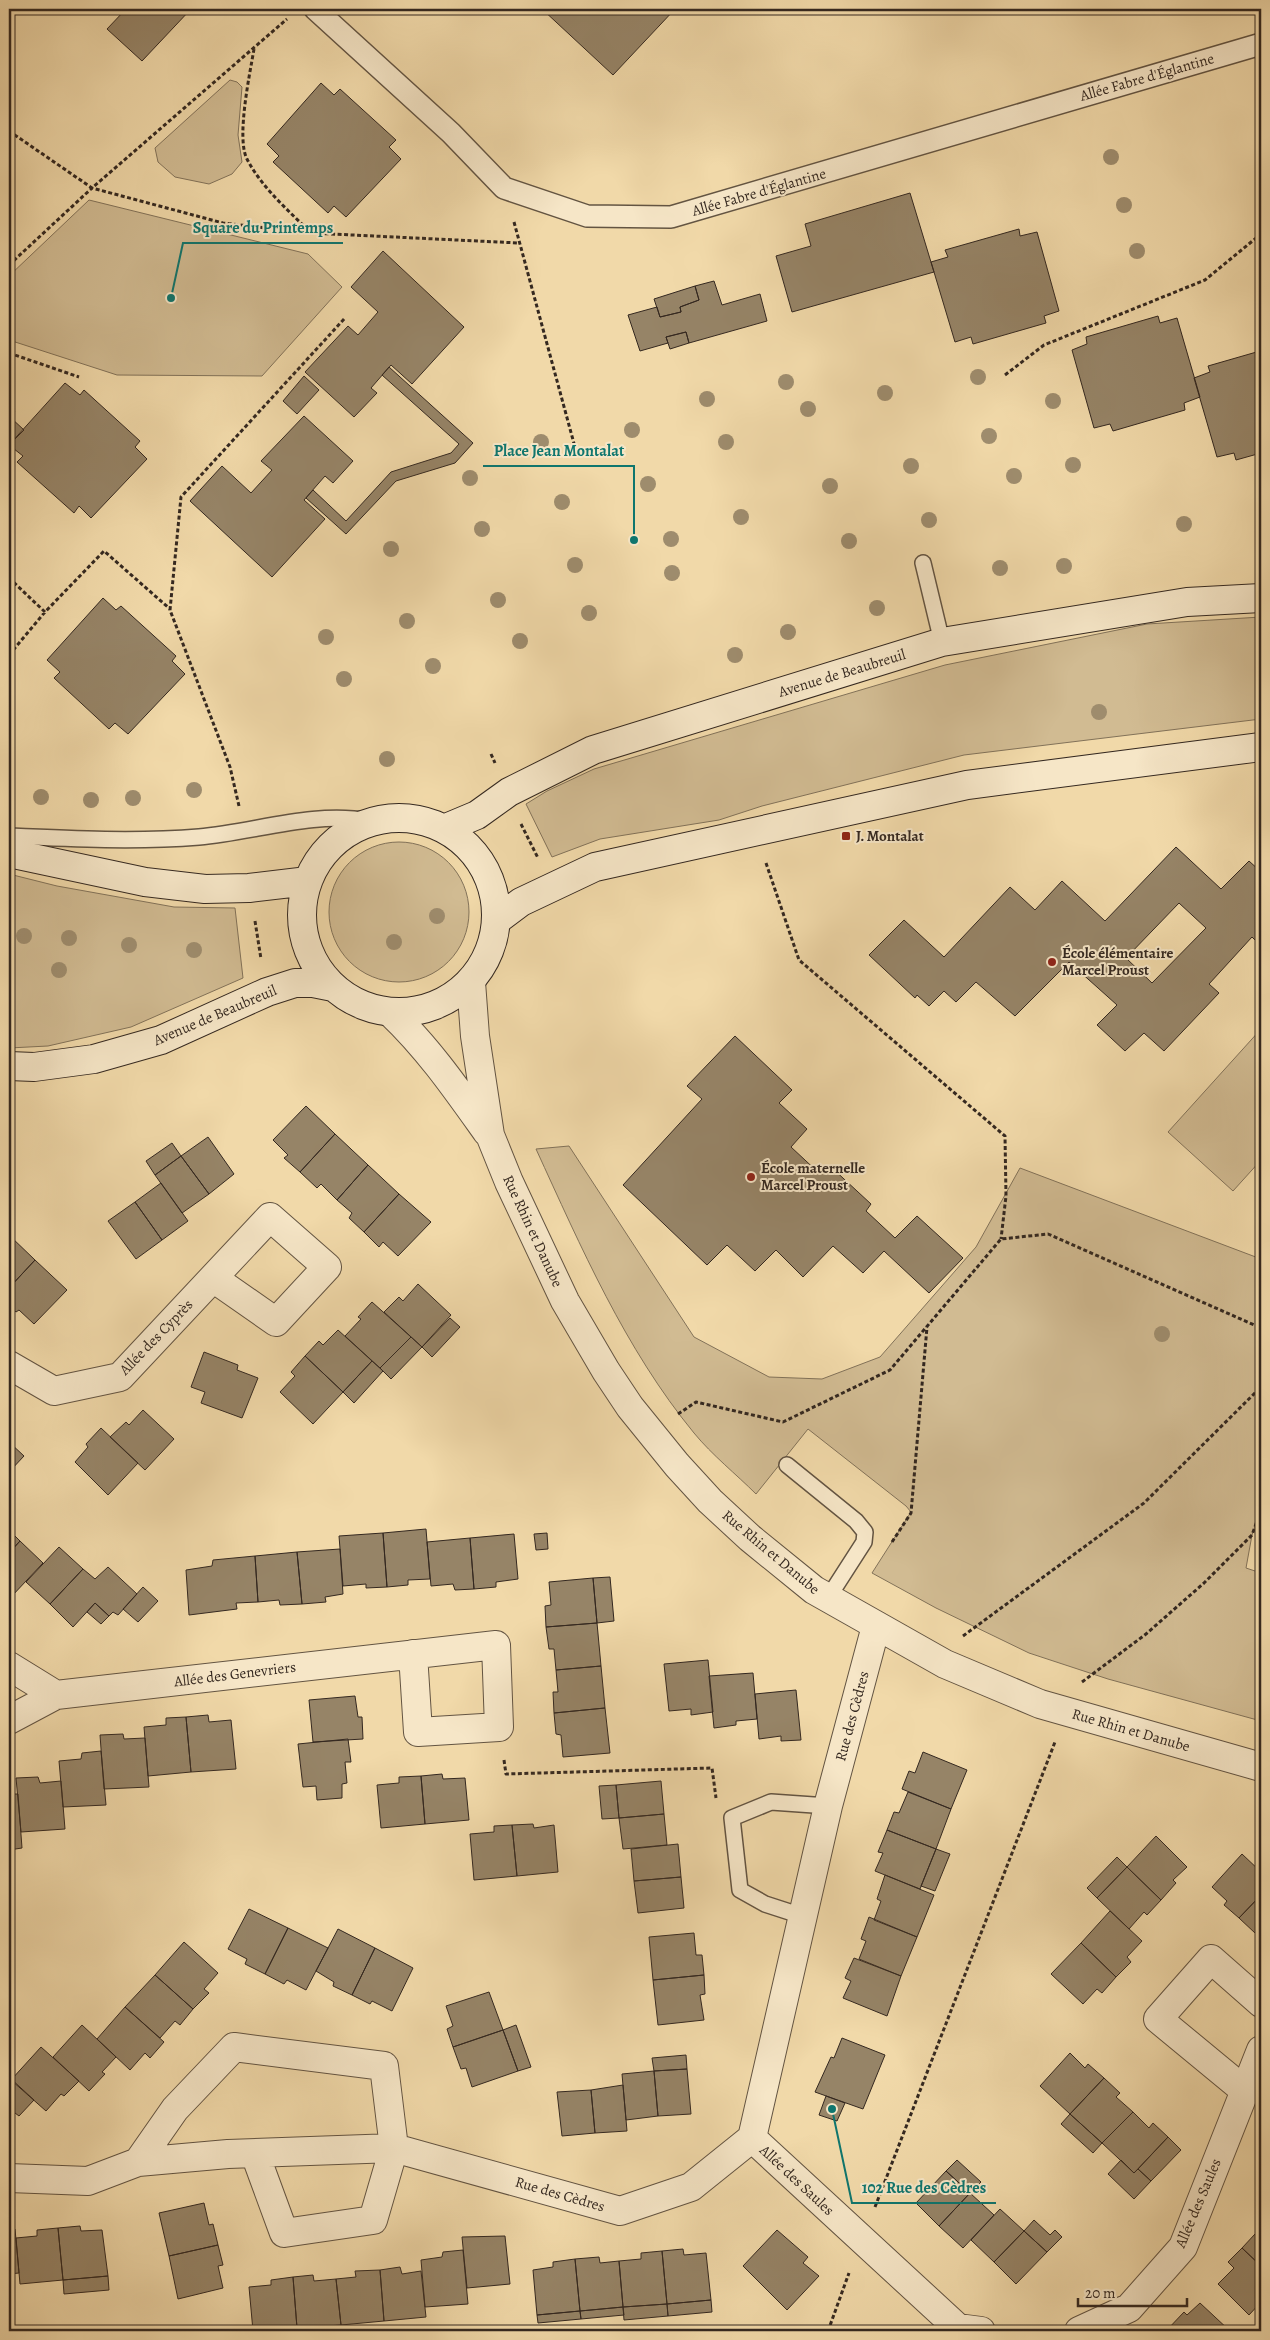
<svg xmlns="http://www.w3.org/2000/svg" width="1270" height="2340" viewBox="0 0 1270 2340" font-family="Alegreya,serif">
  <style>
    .green { fill: #d1bb92; stroke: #827259 }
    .building { fill: #968467; stroke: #342820; fill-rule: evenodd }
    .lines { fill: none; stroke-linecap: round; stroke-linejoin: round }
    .service-casing { stroke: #635442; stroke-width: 18 }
    .pedestrian-casing { stroke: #635442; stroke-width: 24 }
    .minor-casing { stroke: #635442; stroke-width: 30 }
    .secondary-casing { stroke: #342820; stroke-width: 30 }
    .path { stroke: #342820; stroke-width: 3; stroke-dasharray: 4 2.5; stroke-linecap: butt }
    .service { stroke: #f6e6c7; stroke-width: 15 }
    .pedestrian { stroke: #f6e6c7; stroke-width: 21 }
    .minor { stroke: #f6e6c7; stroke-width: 28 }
    .secondary { stroke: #f6e6c7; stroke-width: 28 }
    .tree { fill: #9e8c6d }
    .poi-dot { fill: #8f2418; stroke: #f6e6c7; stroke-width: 2 }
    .labels { text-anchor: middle; stroke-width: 4; stroke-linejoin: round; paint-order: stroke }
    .street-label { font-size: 15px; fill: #342820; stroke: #f6e6c7 }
    .poi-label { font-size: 15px; font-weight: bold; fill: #342820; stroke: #f6e6c7; text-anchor: start }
    .leader { fill: none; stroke: #0f766e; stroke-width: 2 }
    .callout-dot { fill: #0f766e; stroke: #f6e6c7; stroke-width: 2 }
    .callout-label { font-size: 16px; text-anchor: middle; font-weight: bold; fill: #0f766e; stroke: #f6e6c7; stroke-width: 4; stroke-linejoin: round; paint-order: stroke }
  </style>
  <rect width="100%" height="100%" fill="#f1d9a9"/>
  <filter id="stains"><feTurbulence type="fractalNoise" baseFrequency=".004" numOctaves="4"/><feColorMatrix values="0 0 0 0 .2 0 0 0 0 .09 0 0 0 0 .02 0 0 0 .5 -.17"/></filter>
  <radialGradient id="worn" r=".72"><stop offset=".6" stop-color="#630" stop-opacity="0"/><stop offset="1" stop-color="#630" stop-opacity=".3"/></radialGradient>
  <path class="green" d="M230,80L237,82L242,87L238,135L242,162L232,174L209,184L175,177L158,162L155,148Z
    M89,200L308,254L342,287L262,376L117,375L9,340V276Z
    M1261,617V719L964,755L762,806L719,820L600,839L552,857L526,804L547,791L594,769L945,665L1147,624Z
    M329 912a70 70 0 1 1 140 0a70 70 0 1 1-140 0Z
    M9,874L57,886L174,907L235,908L243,978L131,1027L48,1046L9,1048Z
    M1261,1029V1160L1233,1191L1168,1132Z
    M569,1146L694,1337L769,1377L822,1379L880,1357L976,1247L1020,1168L1261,1259V1510L1252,1535L1246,1568L1261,1573V1721L1108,1679L1029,1653L936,1608L872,1573L911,1512L906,1506L808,1429L756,1494C736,1474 712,1455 694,1433C625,1349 581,1247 536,1149Z"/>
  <path class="building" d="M124,9H191L142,61L107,29L125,10Z
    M542,9H675L613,75Z
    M321,83L334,95L340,89L396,140L389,147L401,159L346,217L334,206L328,213L273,162L279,156L267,144Z
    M910,193L934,272L792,312L776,256L811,246L805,224Z
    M1019,229L1020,236L1037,232L1059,311L1044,316L1046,323L973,344L971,337L955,342L931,262L948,257L945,250Z
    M383,251L464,327L412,384L391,365L371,388L377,393L354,417L305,372L348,326L358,335L378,312L351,287Z
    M714,281L722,305L760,294L767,321L689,343L686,332L666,337L668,343L640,351L628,315L657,307L660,317L681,312L680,307L699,300L695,286Z
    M695,286L699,300L680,307L681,312L660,317L654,299Z
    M1158,316L1160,323L1177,318L1200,397L1184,403L1185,410L1113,431L1110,424L1094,428L1072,350L1087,344L1086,337Z
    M686,332L689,343L670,349L666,337Z
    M1260,351L1261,453L1236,460L1234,453L1217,457L1194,378L1210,372L1208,366Z
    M389,367L473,443L455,463L396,481L346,534L306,498L313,490L346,521L391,472L451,453L459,444L382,375Z
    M304,376L319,390L297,414L283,401Z
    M65,383L80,395L84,390L140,441L135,447L147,459L91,518L79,506L74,513L17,462L23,456L9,445Z
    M9,405L15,412L10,417L24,430L9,445Z
    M304,416L353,461L333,483L325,476L304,500L325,519L272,577L190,501L222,466L251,493L272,470L261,461Z
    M103,598L116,610L121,606L176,656L172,661L185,674L128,734L115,723L109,729L54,678L60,672L47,660Z
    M1176,847L1221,889L1249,861L1260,871L1261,870V946L1252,937L1209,984L1219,993L1164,1051L1144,1033L1125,1051L1097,1025L1117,1005L1069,962L1015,1016L976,982L956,1002L944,991L929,1006L917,995L915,998L869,955L904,920L944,957L1010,887L1035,910L1062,881L1105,921ZM1179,903L1206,928L1152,983L1126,958Z
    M735,1036L792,1090L779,1103L807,1129L791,1147L820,1174L830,1166L871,1204L866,1211L895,1238L917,1216L963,1258L929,1293L884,1251L863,1273L833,1246L803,1277L776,1250L755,1271L727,1245L707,1265L623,1185L702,1099L687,1086Z
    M306,1106L335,1134L300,1172L284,1158L288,1155L273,1140Z
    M335,1134L368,1165L337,1200L321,1184L317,1188L300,1172Z
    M208,1137L234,1174L209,1194L181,1156Z
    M172,1143L181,1156L155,1175L146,1161Z
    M181,1156L209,1194L182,1213L155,1175Z
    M368,1165L399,1194L364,1232L349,1218L352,1213L337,1200Z
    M161,1183L188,1221L162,1240L135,1202Z
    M399,1194L431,1222L398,1256L383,1242L379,1247L364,1232Z
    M135,1202L162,1240L136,1259L108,1221Z
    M9,1235L35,1260L9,1288Z
    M35,1260L67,1290L34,1324L19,1310L16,1312L9,1306V1288Z
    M418,1284L451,1315L422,1347L384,1312L399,1297L403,1301Z
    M372,1302L411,1337L380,1368L345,1336L361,1319L358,1317Z
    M450,1318L460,1327L432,1357L422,1347Z
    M338,1330L372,1361L343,1392L305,1356L319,1341L323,1345Z
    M411,1337L422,1347L391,1379L380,1368Z
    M204,1352L238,1365L237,1370L258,1378L242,1418L201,1403L205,1392L191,1387Z
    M305,1356L343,1392L313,1424L280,1392L295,1376L291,1372Z
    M372,1361L383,1371L354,1403L343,1392Z
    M143,1410L174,1439L145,1470L110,1437L126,1422L129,1425Z
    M101,1428L138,1463L108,1495L75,1462L88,1447L86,1444Z
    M9,1434L13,1438L9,1442L24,1456L9,1472Z
    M426,1529L430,1579L408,1580V1585L387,1587L383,1533Z
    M9,1530L20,1541L9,1553Z
    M383,1533L387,1587L366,1588V1584L343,1586L339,1536Z
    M547,1533L548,1549L536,1550L534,1534Z
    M514,1534L518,1579L496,1582V1587L474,1589L470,1538Z
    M470,1538L474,1589L455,1590L453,1584L431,1586L427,1542Z
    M20,1541L43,1563L11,1597L9,1595V1553Z
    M59,1547L83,1569L50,1604L26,1582Z
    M340,1549L343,1594L325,1597L326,1602L302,1604L297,1552Z
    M297,1552L302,1604L280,1605L279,1600L258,1602L255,1556Z
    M255,1556L258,1602L236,1603L237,1609L189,1615L186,1570L212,1566L213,1560Z
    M108,1567L137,1594L118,1615L113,1612L109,1616L95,1603L73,1627L50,1604L83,1569L95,1579Z
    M610,1577L614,1621L597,1623L593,1578Z
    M593,1578L597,1623L546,1627L545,1606L551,1605L549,1582Z
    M143,1587L158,1601L138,1622L123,1609Z
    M95,1603L109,1616L101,1624L87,1612Z
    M597,1623L601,1666L556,1670L554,1649H549L546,1627Z
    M708,1660L713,1712L691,1715V1709L669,1711L664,1664Z
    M601,1666L605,1708L554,1713L553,1692H558L556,1670Z
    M753,1673L757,1719L736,1721V1725L714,1728L709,1676Z
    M796,1690L801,1740L781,1741V1736L759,1739L755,1694Z
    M355,1696L358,1717H362L363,1739L313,1742L309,1700Z
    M605,1708L610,1753L563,1757L561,1735L556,1734L554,1713Z
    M208,1715L209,1722L231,1720L236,1769L191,1772L186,1717Z
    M186,1717L191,1772L148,1776L144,1727L166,1725V1718Z
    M123,1734L124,1739L145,1738L149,1787L104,1789L100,1735Z
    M348,1739L351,1762H345L347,1783L342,1784V1798L317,1800L316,1786L303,1787L298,1744Z
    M101,1751L106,1805L63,1807L59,1761L81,1759L82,1753Z
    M923,1752L967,1770L951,1809L902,1789L909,1771L915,1773Z
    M442,1774L443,1779L465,1778L469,1820L425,1824L421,1776Z
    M421,1776L425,1824L381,1828L377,1785L399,1783V1777Z
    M38,1777L40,1783L61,1781L65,1829L21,1832L16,1778Z
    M661,1781L664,1814L619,1818L616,1785Z
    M616,1785L619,1818L602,1819L599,1786Z
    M908,1792L951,1809L936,1849L887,1830L894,1812L899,1813Z
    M9,1794H18L22,1848L9,1850Z
    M664,1814L667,1845L623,1849L619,1818Z
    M533,1824L534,1828L554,1825L558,1872L517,1876L512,1825Z
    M512,1825L517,1876L474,1880L470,1834L494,1832V1826Z
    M887,1830L936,1849L920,1889L875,1871L883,1853L878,1852Z
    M1156,1836L1187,1867L1173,1880L1176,1883L1161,1900L1127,1867Z
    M678,1844L681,1877L634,1881L631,1849Z
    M936,1849L950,1854L935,1891L921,1886Z
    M1242,1854L1261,1872V1895L1239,1918L1224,1905L1227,1901L1212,1887Z
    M1117,1857L1127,1867L1097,1898L1087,1888Z
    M1127,1867L1161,1900L1147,1915L1144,1912L1129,1929L1097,1898Z
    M885,1875L934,1895L917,1937L874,1920L881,1901L877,1899Z
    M681,1877L684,1908L638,1913L634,1881Z
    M1261,1895V1933L1259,1931L1255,1933L1239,1918Z
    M249,1909L288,1928L265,1974L245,1964L247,1959L228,1949Z
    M1110,1911L1142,1941L1127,1957L1131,1962L1116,1977L1081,1943Z
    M869,1917L917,1937L901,1976L859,1959L866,1941L861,1939Z
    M288,1928L328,1948L306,1990L287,1980L284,1984L265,1974Z
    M338,1929L375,1948L352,1995L333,1986L334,1982L316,1971Z
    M694,1933L696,1955H702L704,1975L653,1980L649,1937Z
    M184,1942L218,1973L204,1989L209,1993L193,2009L155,1975Z
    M1081,1943L1116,1977L1102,1993L1097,1989L1083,2004L1051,1974Z
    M375,1948L413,1968L392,2011L372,2001L370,2004L352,1995Z
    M854,1958L901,1976L887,2016L843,1998L851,1981L845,1978Z
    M155,1975L193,2009L180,2025L175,2021L160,2038L125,2007Z
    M704,1975L705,1994L700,1995L704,2020L658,2025L653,1980Z
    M489,1992L503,2030L453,2047L447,2029L453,2026L446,2006Z
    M125,2007L164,2042L150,2058L145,2053L130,2070L97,2039Z
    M82,2025L116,2057L102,2072L105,2074L89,2091L53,2057Z
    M516,2025L531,2067L518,2071L503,2030Z
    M503,2030L518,2071L472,2087L466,2068L461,2069L453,2047Z
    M842,2038L885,2055L863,2109L815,2092L831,2057L834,2058Z
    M41,2047L79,2081L64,2096L61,2094L46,2111L11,2080Z
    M1070,2053L1085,2068L1088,2064L1104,2078L1070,2114L1040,2086Z
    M686,2055L687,2069L654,2071L652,2058Z
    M687,2069L691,2114L658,2116L654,2071Z
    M654,2071L658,2116L626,2120L622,2074Z
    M9,2077L34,2100L19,2116L15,2113L9,2120Z
    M1104,2078L1120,2093L1116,2097L1133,2112L1102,2143L1070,2114Z
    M623,2085L627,2131L595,2133L591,2090Z
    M591,2090L595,2133L562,2136L557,2092Z
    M826,2096L845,2103L837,2121L819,2115Z
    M1133,2112L1149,2128L1153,2123L1168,2137L1134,2173L1102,2143Z
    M1070,2114L1102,2143L1093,2153L1061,2124Z
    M1168,2137L1181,2150L1151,2181L1138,2169Z
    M957,2160L981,2182L970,2193L946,2171Z
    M1121,2160L1134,2173L1138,2169L1151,2181L1134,2199L1108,2174Z
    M946,2171L970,2193L939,2226L916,2203Z
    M970,2193L994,2215L963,2248L939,2226Z
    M204,2203L209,2225L213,2224L218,2245L169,2256L159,2213Z
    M1000,2209L1024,2231L994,2262L971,2240Z
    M1034,2220L1050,2235L1055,2230L1062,2237L1047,2252L1024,2231Z
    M80,2226L81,2231L102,2230L108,2276L63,2280L58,2228Z
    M58,2228L63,2280L20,2284L16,2238L37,2236V2230Z
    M9,2229H15L19,2273L9,2274Z
    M777,2230L808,2257L803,2263L819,2276L787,2310L743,2266Z
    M1024,2231L1047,2252L1016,2284L994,2262Z
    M1255,2234L1261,2239V2266L1242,2248Z
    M505,2236L510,2284L467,2288L462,2237Z
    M218,2245L223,2265L218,2266L223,2288L178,2299L169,2256Z
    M1242,2248L1261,2266V2302L1249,2315L1218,2284L1234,2268L1228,2262Z
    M683,2249L684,2255L706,2253L711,2300L667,2304L662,2251Z
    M463,2250L468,2304L425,2307L421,2260L442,2257L443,2252Z
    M662,2251L667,2304L623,2307L619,2261L641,2259V2253Z
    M599,2257L600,2263L619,2261L623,2307L580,2311L575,2259Z
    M575,2259L580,2311L537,2315L533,2270L553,2267V2262Z
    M400,2267L402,2274L421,2271L426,2317L384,2321L380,2270Z
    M380,2270L384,2321L341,2325L336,2279L356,2277L355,2271Z
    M313,2275L314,2281L336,2279L341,2325L297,2328L293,2277Z
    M108,2276L109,2290L64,2294L63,2280Z
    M293,2277L297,2328L253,2331L249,2287L271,2285V2280Z
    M711,2300L712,2312L668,2316L667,2304Z
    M1200,2303L1230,2331H1166L1184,2312L1187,2315Z
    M667,2304L668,2316L624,2320L623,2307Z
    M623,2307L624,2315L581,2319L580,2311Z
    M580,2311L581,2319L538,2323L537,2315Z"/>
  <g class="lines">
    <g class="service-casing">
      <path id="service" d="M923,563L942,642
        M9,836C73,839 136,842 199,837C256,832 312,811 369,821
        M787,1465L856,1521L865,1532L864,1542L828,1598
        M802,1916L765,1904L740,1890L732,1818L771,1802L828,1806"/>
    </g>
    <g class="pedestrian-casing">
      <path id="pedestrian" d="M315,9L451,133L504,188L587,216L671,217L1261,44"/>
    </g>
    <g class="minor-casing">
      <path id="minor" d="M471,982L475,1036L490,1135L509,1182L565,1301L606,1371L630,1407L677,1465L710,1501L750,1538L814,1590L945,1664L1040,1704L1261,1767
        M391,1013C428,1048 457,1090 487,1132
        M9,1365L54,1391L120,1377L270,1217L327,1267L276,1322L213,1278
        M9,1666L56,1695L496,1645L499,1727L418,1732L413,1654
        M9,1720L56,1695
        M1244,2090L1158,2019L1211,1959L1261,2003
        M752,2138L958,2328L981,2331
        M138,2162L175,2109L234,2047L384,2066L394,2148L373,2220L284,2233L255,2154
        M9,2178L88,2181L138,2162L228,2154L394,2148L620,2211L691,2187L752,2138L828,1806L876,1626
        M1079,2331L1129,2308L1183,2247L1261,2050"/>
    </g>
    <g class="secondary-casing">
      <path id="secondary" d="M302 915a97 97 0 1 1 194 0a97 97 0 1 1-194 0Z
        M446,828L477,815L509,792L593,750L942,642L1187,602L1261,598
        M9,853L145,882L205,889L249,888L308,881
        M497,920L521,902L595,867L967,785L1261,747
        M9,1066L34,1067L94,1059L161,1040L267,992L295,983H313L333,987"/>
    </g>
    <path class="path" d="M254,49C250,73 236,138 247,159C262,188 288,210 310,232
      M9,131L92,188L287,19
      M514,222L576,451
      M9,265L92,188L223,223L311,233L519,243
      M9,353L79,377
      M1005,375L1044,345L1205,280L1261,234
      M9,578L45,612
      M9,655L45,612L104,551L170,609
      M491,754L495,763
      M239,806L230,767L170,610L181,497L345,318
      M521,824L538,858
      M766,863L799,960L1005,1136L1006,1196L1001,1239
      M255,921L261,959
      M678,1414L696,1402L783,1422L890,1370L1001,1239L1048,1234L1261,1328
      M892,1542L911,1513L927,1327
      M963,1636L1144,1503L1261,1387
      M1082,1682L1146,1634L1204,1583L1252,1535L1261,1510
      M504,1760L506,1774L712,1768L716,1798
      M875,2207L1055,1742
      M828,2331L849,2273"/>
    <use href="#service" class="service"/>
    <use href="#pedestrian" class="pedestrian"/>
    <use href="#minor" class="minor"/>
    <use href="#secondary" class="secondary"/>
  </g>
  <g class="tree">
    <circle cx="1111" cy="157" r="8"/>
    <circle cx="1124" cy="205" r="8"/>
    <circle cx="1137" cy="251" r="8"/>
    <circle cx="978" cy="377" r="8"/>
    <circle cx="786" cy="382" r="8"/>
    <circle cx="885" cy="393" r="8"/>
    <circle cx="707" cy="399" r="8"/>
    <circle cx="1053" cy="401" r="8"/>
    <circle cx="808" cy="409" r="8"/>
    <circle cx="632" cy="430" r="8"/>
    <circle cx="989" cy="436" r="8"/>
    <circle cx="541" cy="442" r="8"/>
    <circle cx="726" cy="442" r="8"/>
    <circle cx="1073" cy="465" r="8"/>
    <circle cx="911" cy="466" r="8"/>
    <circle cx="1014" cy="476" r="8"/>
    <circle cx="470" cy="478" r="8"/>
    <circle cx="648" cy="484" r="8"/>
    <circle cx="830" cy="486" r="8"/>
    <circle cx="562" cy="502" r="8"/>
    <circle cx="741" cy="517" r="8"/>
    <circle cx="929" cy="520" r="8"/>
    <circle cx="1184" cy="524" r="8"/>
    <circle cx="482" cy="529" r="8"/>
    <circle cx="671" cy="539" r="8"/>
    <circle cx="849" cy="541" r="8"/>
    <circle cx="391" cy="549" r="8"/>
    <circle cx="575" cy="565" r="8"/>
    <circle cx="1064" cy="566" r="8"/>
    <circle cx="1000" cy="568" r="8"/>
    <circle cx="672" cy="573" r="8"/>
    <circle cx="498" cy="600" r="8"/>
    <circle cx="877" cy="608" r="8"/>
    <circle cx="589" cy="613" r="8"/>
    <circle cx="407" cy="621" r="8"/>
    <circle cx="788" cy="632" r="8"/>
    <circle cx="326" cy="637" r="8"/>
    <circle cx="520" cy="641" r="8"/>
    <circle cx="735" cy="655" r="8"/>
    <circle cx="433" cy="666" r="8"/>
    <circle cx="344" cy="679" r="8"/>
    <circle cx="1099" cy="712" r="8"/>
    <circle cx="387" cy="759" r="8"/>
    <circle cx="194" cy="790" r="8"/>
    <circle cx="41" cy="797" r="8"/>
    <circle cx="133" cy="798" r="8"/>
    <circle cx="91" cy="800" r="8"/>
    <circle cx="437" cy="916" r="8"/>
    <circle cx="24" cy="936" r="8"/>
    <circle cx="69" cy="938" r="8"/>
    <circle cx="394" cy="942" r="8"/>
    <circle cx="129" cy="945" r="8"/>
    <circle cx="194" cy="950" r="8"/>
    <circle cx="59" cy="970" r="8"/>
    <circle cx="1162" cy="1334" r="8"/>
  </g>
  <g class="poi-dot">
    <rect x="841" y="831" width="10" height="10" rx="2.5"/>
    <circle cx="1052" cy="962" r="5"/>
    <circle cx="751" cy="1177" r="5"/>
  </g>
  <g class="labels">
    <g class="street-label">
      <text transform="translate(1147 77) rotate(-16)" y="5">Allée Fabre d'Églantine</text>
      <text transform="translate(759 192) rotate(-16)" y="5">Allée Fabre d'Églantine</text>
      <text transform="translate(842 673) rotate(-17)" y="5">Avenue de Beaubreuil</text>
      <text transform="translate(215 1015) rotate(-23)" y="5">Avenue de Beaubreuil</text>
      <text transform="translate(533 1231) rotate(65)" y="5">Rue Rhin et Danube</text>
      <text transform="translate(156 1337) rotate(-46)" y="5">Allée des Cyprès</text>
      <text transform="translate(771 1552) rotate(40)" y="5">Rue Rhin et Danube</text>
      <text transform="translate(235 1674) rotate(-7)" y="5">Allée des Genevriers</text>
      <text transform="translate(852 1716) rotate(-75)" y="5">Rue des Cèdres</text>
      <text transform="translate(1131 1730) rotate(16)" y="5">Rue Rhin et Danube</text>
      <text transform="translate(797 2180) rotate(43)" y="5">Allée des Saules</text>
      <text transform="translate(560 2194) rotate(16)" y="5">Rue des Cèdres</text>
      <text transform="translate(1198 2203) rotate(-67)" y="5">Allée des Saules</text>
    </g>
    <g class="poi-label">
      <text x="856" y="841">J. Montalat</text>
      <text x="1062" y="958">École élémentaire<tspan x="1062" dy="17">Marcel Proust</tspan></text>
      <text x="761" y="1173">École maternelle<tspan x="761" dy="17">Marcel Proust</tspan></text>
    </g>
  </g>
  <path class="leader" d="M171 298L183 243H343M634 540L634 466H483M832 2109L852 2203H996"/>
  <g class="callout-dot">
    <circle cx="171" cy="298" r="5"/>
    <circle cx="634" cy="540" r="5"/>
    <circle cx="832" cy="2109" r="5"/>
  </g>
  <g class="callout-label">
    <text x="263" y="233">Square du Printemps</text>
    <text x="559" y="456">Place Jean Montalat</text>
    <text x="924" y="2193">102 Rue des Cèdres</text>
  </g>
  <rect width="1270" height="2340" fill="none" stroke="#f1d9a9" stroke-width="30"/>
  <rect x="10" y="10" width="1250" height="2320" fill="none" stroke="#342820" stroke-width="2.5"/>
  <rect x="15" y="15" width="1240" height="2310" fill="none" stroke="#342820"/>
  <path d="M1078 2298v8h109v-8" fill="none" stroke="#342820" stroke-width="2.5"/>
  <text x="1085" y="2298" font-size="15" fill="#342820" stroke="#f6e6c7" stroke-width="4" paint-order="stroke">20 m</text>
  <rect width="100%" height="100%" filter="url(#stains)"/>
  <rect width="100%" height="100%" fill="url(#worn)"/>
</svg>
